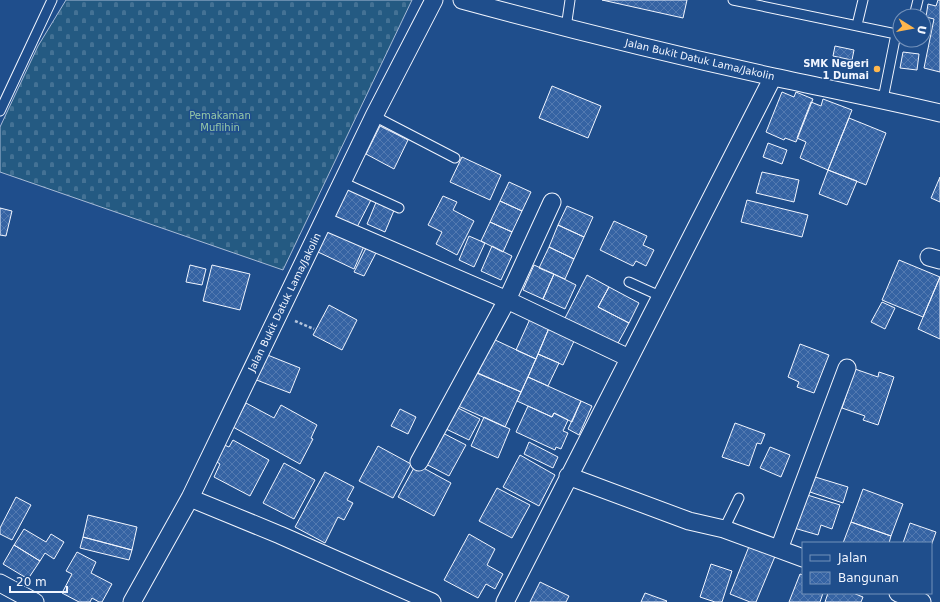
<svg xmlns="http://www.w3.org/2000/svg" width="940" height="602" viewBox="0 0 940 602" font-family="'DejaVu Sans',sans-serif">
  <style>
    .cemetery { fill: url(#cemetery-stones); stroke: #a8bbd7 }
    .building { fill: url(#building-cross-hatch); stroke: #f2f6ff }
    .lines { fill: none; stroke-linecap: round; stroke-linejoin: round }
    .service-casing { stroke: #f2f6ff; stroke-width: 11 }
    .minor-casing { stroke: #f2f6ff; stroke-width: 19 }
    .path { stroke: #b3c4dc; stroke-width: 2.5; stroke-dasharray: 3 2; stroke-linecap: butt }
    .service { stroke: #1f4e8c; stroke-width: 9 }
    .minor { stroke: #1f4e8c; stroke-width: 17 }
    .poi-dot { fill: #ffb74d; stroke: #1f4e8c; stroke-width: 1.5 }
    .labels { text-anchor: middle; stroke-width: 3; stroke-linejoin: round; paint-order: stroke }
    .street-label { font-size: 10px; fill: #f2f6ff; stroke: #1f4e8c }
    .poi-label { font-size: 10px; font-weight: bold; fill: #f2f6ff; stroke: #1f4e8c; text-anchor: end }
    .park-label { font-size: 10px; fill: #97c8a6; stroke: #1f4e8c }
  </style>
  <defs>
    <pattern id="cemetery-stones" width="16" height="16" patternUnits="userSpaceOnUse"><rect width="16" height="16" fill="#245a82"/><path d="M2 7V4a2 2 0 0 1 4 0v3zM10 15v-3a2 2 0 0 1 4 0v3z" fill="#447295"/></pattern>
    <pattern id="building-cross-hatch" width="8" height="8" patternUnits="userSpaceOnUse"><rect width="8" height="8" fill="#3563a3"/><path d="M0 0l8 8M0 8l8-8" fill="none" stroke="#537ab1"/></pattern>
  </defs>
  <rect width="100%" height="100%" fill="#1f4e8c"/>
  <path class="cemetery" d="M66,0H412L283,270L0,172V127L38,46Z"/>
  <path class="building" d="M602,0H687L683,18Z
    M938,0H940V72L924,68L934,19L926,17L928,4L936,6Z
    M835,46L854,50L852,60L833,56Z
    M903,52L919,54L917,70L900,68Z
    M552,86L601,106L588,138L539,118Z
    M782,92L794,97L796,92L813,99L796,142L785,138L784,140L766,132Z
    M823,99L852,110L828,170L800,158L806,142L797,138L811,102L821,106Z
    M849,118L886,133L866,185L828,170Z
    M380,126L408,140L394,169L366,154Z
    M768,143L787,150L782,164L763,157Z
    M462,157L501,175L490,200L450,182Z
    M828,170L857,181L847,205L819,194Z
    M762,172L799,180L794,202L756,193Z
    M940,177V202L931,198Z
    M509,182L531,192L522,211L500,201Z
    M349,187L372,198L356,229L333,218Z
    M443,196L457,202L453,210L474,221L457,255L436,244L442,232L428,225Z
    M377,200L395,208L385,232L367,224Z
    M747,200L808,215L802,237L741,222Z
    M500,201L522,211L512,232L490,222Z
    M567,206L593,217L584,237L558,225Z
    M0,208L12,211L6,236L0,235Z
    M614,221L647,236L643,245L654,250L646,266L636,261L633,266L600,250Z
    M490,222L512,232L503,252L481,241Z
    M558,225L584,237L574,259L549,247Z
    M329,228L365,244L354,269L318,252Z
    M469,236L485,243L474,267L459,260Z
    M368,244L378,249L364,276L354,272Z
    M492,246L512,256L501,280L481,271Z
    M549,247L574,259L565,279L539,268Z
    M899,260L940,277L923,317L882,300Z
    M190,265L206,269L202,285L186,282Z
    M212,265L250,274L240,310L203,301Z
    M534,265L554,274L543,299L523,290Z
    M554,274L576,285L565,309L543,299Z
    M587,275L609,287L598,307L629,323L617,345L565,318Z
    M940,277V339L918,329Z
    M609,287L639,303L629,323L598,307Z
    M882,302L895,308L885,329L871,322Z
    M329,305L357,320L342,350L313,335Z
    M530,319L549,328L536,359L516,350Z
    M549,328L575,339L563,365L538,354Z
    M493,339L536,359L521,392L478,373Z
    M800,344L829,355L814,393L797,387L799,382L788,377Z
    M265,354L300,368L290,393L254,379Z
    M538,354L559,363L548,386L528,377Z
    M855,369L878,377L879,372L894,377L878,425L863,420L865,416L842,408Z
    M472,371L521,392L505,427L456,405Z
    M528,377L581,401L572,422L554,413L552,417L517,401Z
    M581,401L592,406L579,435L568,429Z
    M246,403L274,418L281,405L317,425L311,438L313,439L300,464L233,427Z
    M528,406L552,417L554,413L568,420L563,431L568,433L561,449L556,447L555,450L516,432Z
    M456,407L480,419L469,440L446,429Z
    M400,409L416,417L408,434L391,426Z
    M484,417L510,429L498,458L471,446Z
    M735,423L765,434L761,444L757,443L749,466L722,457Z
    M437,430L466,445L449,476L420,461Z
    M233,440L269,460L250,496L214,477L220,464L214,460L222,444L229,447Z
    M529,442L558,457L553,468L524,454Z
    M378,446L411,464L393,498L359,481Z
    M770,447L790,455L781,477L760,468Z
    M520,455L555,475L539,506L503,487Z
    M284,463L315,480L294,519L263,503Z
    M416,464L451,483L434,516L398,497Z
    M325,472L354,487L347,500L353,503L344,520L338,517L325,543L295,527Z
    M812,476L848,487L843,503L807,491Z
    M497,488L530,505L512,538L479,521Z
    M863,489L903,504L891,536L851,522Z
    M804,494L840,505L832,529L821,525L818,535L794,528Z
    M16,497L31,505L12,540L0,534V528Z
    M88,515L137,527L132,550L83,537Z
    M851,522L891,536L889,543H843Z
    M910,523L936,532L931,546V543H903Z
    M24,529L46,542L51,534L64,542L54,559L45,553L40,561L14,545Z
    M469,534L495,549L487,565L503,574L495,589L486,584L478,598L444,580Z
    M83,537L132,550L129,560L80,548Z
    M750,544L776,554L756,602H750L730,594Z
    M14,545L40,561L28,579L3,564Z
    M77,552L96,562L91,573L112,584L102,602H99L92,598L90,602H79L62,593L72,574L66,571Z
    M711,564L732,571L722,602H715L700,597Z
    M800,574L803,575V593H823L820,602H789Z
    M540,582L569,596L566,602H530Z
    M645,593L667,601L666,602H641Z
    M828,593H853L863,597L861,602H825Z"/>
  <g class="lines">
    <g class="service-casing">
      <path id="service" d="M733,0L896,34
        M914,16L918,0
        M857,25L863,0
        M566,28L570,0
        M883,99L896,34L900,31
        M0,111L52,0
        M374,116L455,158
        M342,182L399,208
        M629,282L660,296
        M724,529L739,498"/>
    </g>
    <g class="minor-casing">
      <path id="minor" d="M462,0C565,28 669,54 774,77C829,89 885,100 940,113
        M324,221L507,300L629,358
        M929,257L940,260
        M419,462L507,300L552,202
        M568,476L689,521L724,529L803,558
        M190,498L280,535L432,602
        M779,549L847,368
        M0,583L35,602
        M898,593L922,602
        M132,602L190,498L374,116L434,0
        M505,602L773,77"/>
    </g>
    <path class="path" d="M295,321L314,329"/>
    <use href="#service" class="service"/>
    <use href="#minor" class="minor"/>
  </g>
  <circle class="poi-dot" cx="877" cy="69" r="4"/>
  <g class="labels">
    <g class="street-label">
      <text transform="translate(700 59) rotate(13)" y="4">Jalan Bukit Datuk Lama/Jakolin</text>
      <text transform="translate(284 302) rotate(-64)" y="4">Jalan Bukit Datuk Lama/Jakolin</text>
    </g>
    <g class="poi-label">
      <text x="869" y="67">SMK Negeri<tspan x="869" dy="12">1 Dumai</tspan></text>
    </g>
    <g class="park-label">
      <text x="220" y="119">Pemakaman<tspan x="220" dy="12">Muflihin</tspan></text>
    </g>
  </g>
  <rect x="802" y="542" width="130" height="52" fill="#1f4e8c" stroke="#7391ba"/>
  <rect x="810" y="555" width="20" height="6" fill="#1f4e8c" stroke="#7391ba"/>
  <text x="838" y="562" font-size="12" fill="#f2f6ff">Jalan</text>
  <rect x="810" y="572" width="20" height="12" fill="url(#building-cross-hatch)" stroke="#7391ba"/>
  <text x="838" y="582" font-size="12" fill="#f2f6ff">Bangunan</text>
  <g transform="translate(912 28) rotate(101)"><circle r="19" fill="#1f4e8c" stroke="#7391ba"/>
  <path d="M0-3L7 15L0 10L-7 15Z" fill="#ffb74d"/>
  <text y="-6" font-size="11" font-weight="bold" text-anchor="middle" fill="#f2f6ff">U</text>
  </g>
  <path d="M10 586v6h57v-6" fill="none" stroke="#f2f6ff" stroke-width="2"/>
  <text x="16" y="586" font-size="12" fill="#f2f6ff" stroke="#1f4e8c" stroke-width="3" paint-order="stroke">20 m</text>
</svg>
